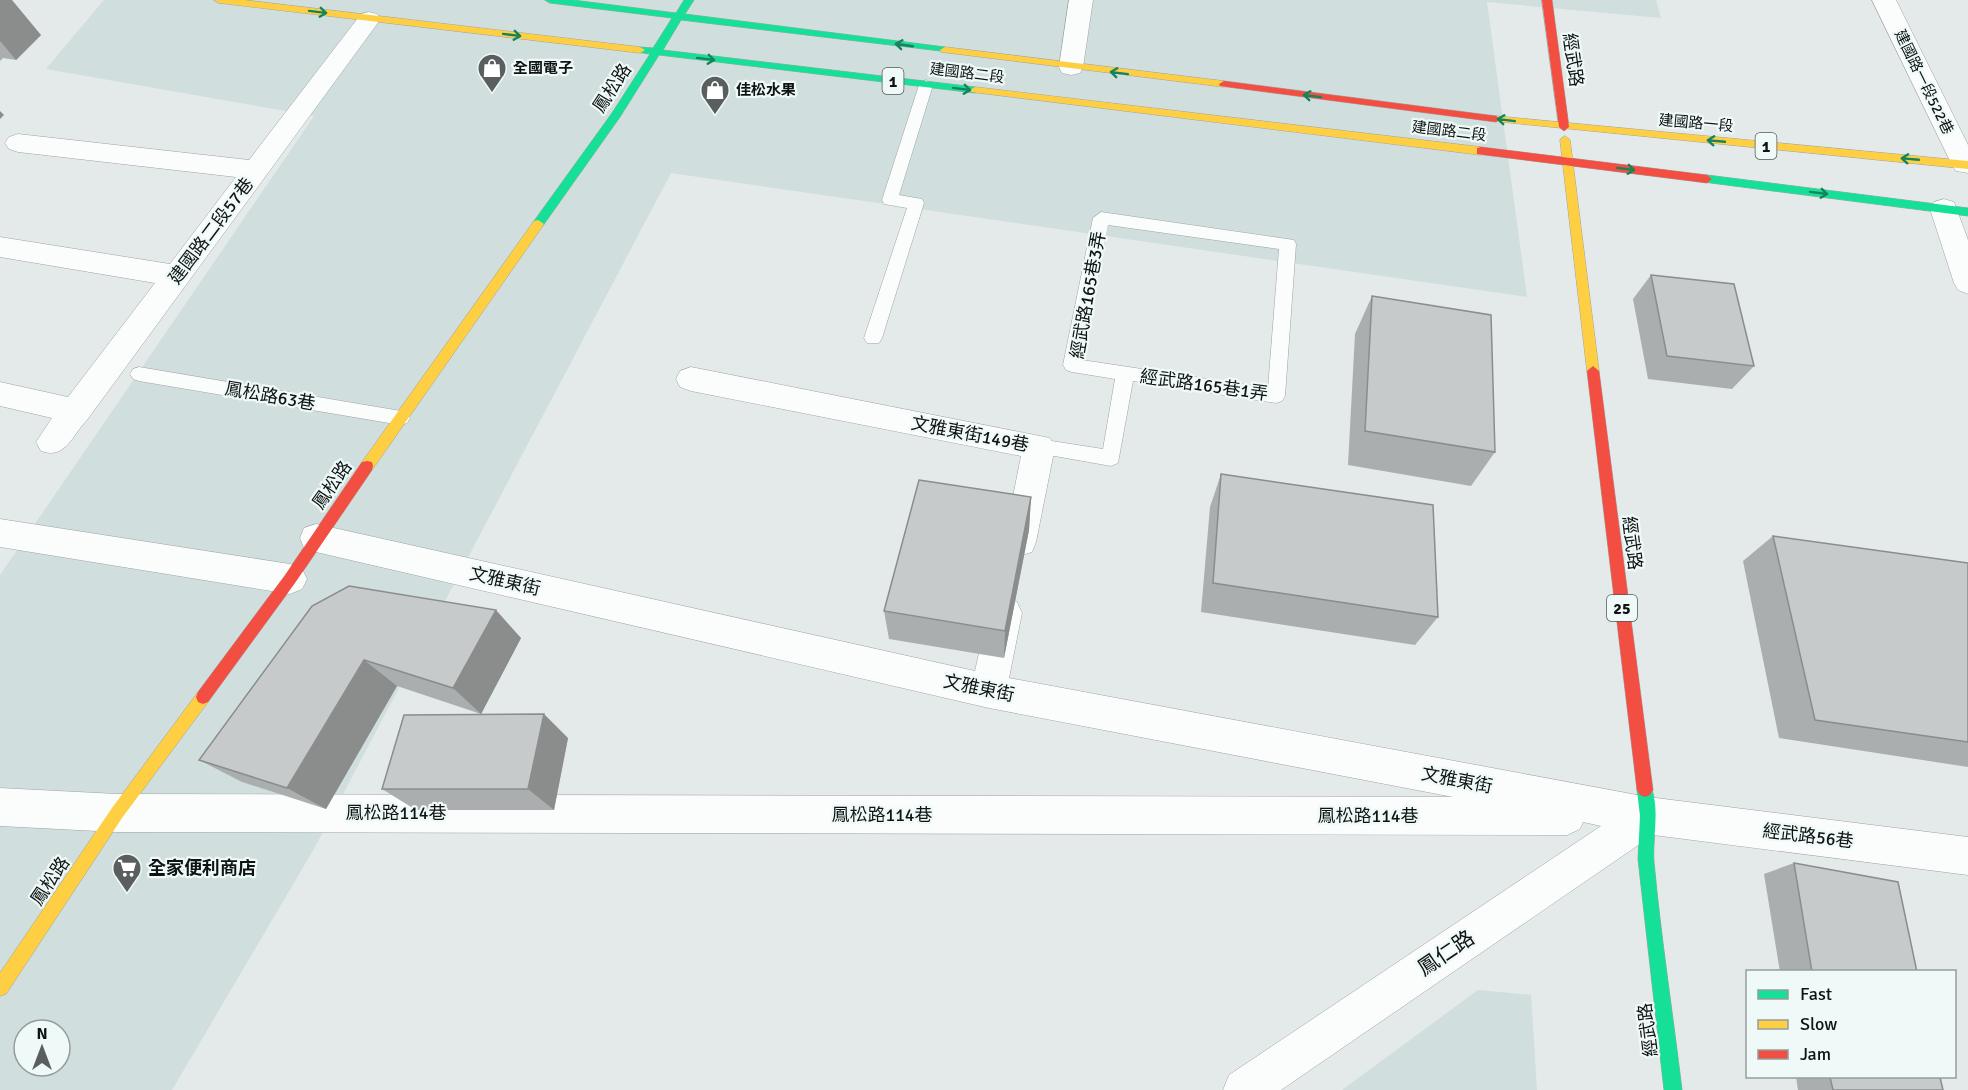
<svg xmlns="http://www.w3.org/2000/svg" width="1968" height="1090" viewBox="0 0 1968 1090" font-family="Signika,'Noto Sans TC',sans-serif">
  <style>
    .built { fill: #d0dedd; fill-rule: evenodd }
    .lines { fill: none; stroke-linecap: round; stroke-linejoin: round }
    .lane-casing { stroke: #9fa3a3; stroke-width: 1 }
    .street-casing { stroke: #9fa3a3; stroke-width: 1 }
    .fast-casing { stroke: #9fa3a3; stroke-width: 1 }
    .slow-casing { stroke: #9fa3a3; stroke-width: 1 }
    .jam-casing { stroke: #9fa3a3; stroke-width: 1 }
    .lane { fill: #fbfcfc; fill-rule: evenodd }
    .street { fill: #fbfcfc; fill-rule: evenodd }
    .fast { fill: #16e098; fill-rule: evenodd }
    .slow { fill: #ffcf43; fill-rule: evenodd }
    .jam { fill: #f24e42; fill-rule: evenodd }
    .wall { fill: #aaaeae }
    .shaded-wall { fill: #8b8d8d }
    .building { fill: #c6caca; stroke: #8b8d8d; stroke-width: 1.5 }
    .oneway { stroke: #13845c }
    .labels { text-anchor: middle; stroke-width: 4.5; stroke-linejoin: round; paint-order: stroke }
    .far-poi-label { font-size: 15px; font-weight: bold; fill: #0f1313; stroke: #eef9f8; text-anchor: start }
    .far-street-label { font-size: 15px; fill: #0f1313; stroke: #eef9f8 }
    .shield { fill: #eef9f8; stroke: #525858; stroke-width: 1.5 }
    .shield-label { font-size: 16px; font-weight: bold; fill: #0f1313 }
    .street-label { font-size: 18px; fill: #0f1313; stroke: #eef9f8 }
    .poi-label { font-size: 18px; font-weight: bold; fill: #0f1313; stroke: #eef9f8; text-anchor: start }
    .near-street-label { font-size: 21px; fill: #0f1313; stroke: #eef9f8 }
  </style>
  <rect width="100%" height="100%" fill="#e4e9e9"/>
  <path class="built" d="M104,0H1656L1661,18L1487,2L1527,297L671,173L315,847L172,1090H0V575L314,116L46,69ZM24,1030H60V1066H24Z
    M1478,990L1531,995L1537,1090H1342Z"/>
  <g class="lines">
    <g class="lane-casing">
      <path id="lane" d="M926,80L933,85L899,195L922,199L924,203L882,338L879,343H867L864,338L907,208L884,204L882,200L919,85Z
        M1101,212L1294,240L1296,244L1285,396L1282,401L1276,403L1133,381L1118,463L1111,466L1032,452L1030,447L1032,442L1039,439L1103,449L1115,379L1072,372L1066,370L1063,365L1093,218ZM1108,225L1279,249L1268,388L1082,360Z
        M139,367L401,411L407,413L410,418L407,423L401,425L139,381L133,379L130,374L133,369Z"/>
    </g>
    <g class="street-casing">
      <path id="street" d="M1069,0H1093L1083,67L1080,73L1071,75L1062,73L1059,67Z
        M1872,0H1896L1968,145V173L1956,171L1952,165Z
        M369,12L377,14L381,19L377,24L87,420C72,435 66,460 41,451L36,442L52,418L0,406V382L68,397L155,283L0,257V237L170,264L236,177L18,152L9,149L5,143L9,137L18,134L249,160L361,14Z
        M1944,199L1954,202L1968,240V294L1958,290L1954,283L1930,209L1934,202Z
        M691,367L1050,438L1055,447L1036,542L1032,552L1020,556L1008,552L1004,542L1021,456L691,391L680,387L676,379L680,371Z
        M0,519L290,564L302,569L307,579L302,589L290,594L0,547Z
        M316,524L975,671L988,613L993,602L1005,598L1017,602L1022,613L1009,678L1648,797L1968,837V875L1653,835L1281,1090H1223L1229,1075L1601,826L1583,822L1580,829L1567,835L117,832L0,826V788L117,794L1453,797L989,708L316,552L304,548L300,538L304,528Z"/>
    </g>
    <g class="fast-casing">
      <path id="fast" d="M545,0H573L676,13L684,0H694L685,14L945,47L950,50L949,52L681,20L663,50L975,87L980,90L975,93L659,55L620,117L542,227L538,228L532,224L534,221L612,113L650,54L636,52L635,50L640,47L653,48L672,18L550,3Z
        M1707,175L1968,208V216L1703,182L1702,179Z
        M1645,783L1650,785C1661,809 1652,837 1654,862C1661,938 1673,1014 1682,1090H1664L1638,859L1640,816L1637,790L1640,785Z"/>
    </g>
    <g class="slow-casing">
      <path id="slow" d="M214,0H244L640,47L645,50L640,53L219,3Z
        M945,47L1224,81L1229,84L1224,87L941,52L940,50Z
        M975,87L1481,147L1486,151L1481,155L971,92L970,90Z
        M1496,116L1968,161V169L1492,121V117Z
        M1565,136L1570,140L1599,371L1593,376L1587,371L1560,140Z
        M538,220L544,224L542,227L372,470H362L361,466L362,462L534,221Z
        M203,690L208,692L210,697L208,702L122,818L6,994L0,996V973L112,808L198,692Z"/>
    </g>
    <g class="jam-casing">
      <path id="jam" d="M1542,0H1552L1569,127L1564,131L1559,127Z
        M1224,81L1496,116L1501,119L1496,122L1220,86L1219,84Z
        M1481,147L1707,175L1712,179L1707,183L1477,154V148Z
        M1593,366L1599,371L1653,790L1650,795L1645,797L1640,795L1637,790L1587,371Z
        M367,461L372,462L373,466L372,470L295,583L208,702L203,704L198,702L196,697L198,692L285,575L362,462Z"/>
    </g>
    <use href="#lane" class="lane"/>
    <use href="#street" class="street"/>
    <use href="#fast" class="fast"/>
    <use href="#slow" class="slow"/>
    <use href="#jam" class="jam"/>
  </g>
  <path class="wall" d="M0,0L41,35L16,60L3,58L0,61Z
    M1651,275L1754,366L1732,389L1648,379L1633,299Z
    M1372,296L1495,452L1471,486L1348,465L1355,334Z
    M1221,474L1438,617L1415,645L1201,612L1210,507Z
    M1031,497L1029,530L1004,658L889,639L884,611Z
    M1773,536L1968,563V767L1779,738L1743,561Z
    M312,606L521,638L481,714L397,686L326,809L242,782L199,760Z
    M568,738L554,810H416L382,789Z
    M1794,863L1917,972H1780L1764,874Z
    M1796,1077H1940L1943,1090H1798Z"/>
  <path class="shaded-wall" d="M0,0H12L41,35L16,60L0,41Z
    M0,111L4,115L0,119Z
    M1031,497L1029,530L1004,658L1005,631Z
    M496,610L521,638L481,714L453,688Z
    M364,660L397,686L326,809L287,788Z
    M544,714L568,738L554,810L528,789Z"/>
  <path class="building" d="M1651,275L1734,284L1754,366L1667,356Z
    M1372,296L1491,315L1495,452L1365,431Z
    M1221,474L1433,505L1438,617L1213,583Z
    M919,480L1031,497L1005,631L884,611Z
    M1773,536L1968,563V742L1815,720Z
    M349,586L496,610L453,688L364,660L287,788L199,760L312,606Z
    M544,714L528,789H382L404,715Z
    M1794,863L1898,882L1917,972H1812Z
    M1830,1077H1940L1943,1090H1833Z"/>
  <defs><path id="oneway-shaft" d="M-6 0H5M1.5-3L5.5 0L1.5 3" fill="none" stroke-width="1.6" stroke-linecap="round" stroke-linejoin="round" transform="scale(1.5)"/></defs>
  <g class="oneway">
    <use href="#oneway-shaft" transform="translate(318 12) rotate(7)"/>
    <use href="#oneway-shaft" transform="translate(512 35) rotate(7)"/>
    <use href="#oneway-shaft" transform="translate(904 45) rotate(-172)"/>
    <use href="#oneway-shaft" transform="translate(706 59) rotate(7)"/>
    <use href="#oneway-shaft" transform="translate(1119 73) rotate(-173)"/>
    <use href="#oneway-shaft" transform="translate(962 89) rotate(7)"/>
    <use href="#oneway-shaft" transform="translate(1312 96) rotate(-173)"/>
    <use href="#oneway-shaft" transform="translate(1506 120) rotate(-173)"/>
    <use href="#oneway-shaft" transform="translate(1716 141) rotate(-175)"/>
    <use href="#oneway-shaft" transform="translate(1910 159) rotate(-175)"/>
    <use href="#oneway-shaft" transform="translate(1626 169) rotate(7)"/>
    <use href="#oneway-shaft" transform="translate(1819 193) rotate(7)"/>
  </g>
  <defs>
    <g id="shop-pin" transform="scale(1.5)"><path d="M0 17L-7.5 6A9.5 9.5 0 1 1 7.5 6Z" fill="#5a5e5e" stroke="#eef9f8"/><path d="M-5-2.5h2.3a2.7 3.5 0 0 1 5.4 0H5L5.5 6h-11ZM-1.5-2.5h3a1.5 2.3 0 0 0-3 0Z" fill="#fff"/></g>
    <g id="supermarket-pin" transform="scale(1.5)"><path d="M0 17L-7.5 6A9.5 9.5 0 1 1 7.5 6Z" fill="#5a5e5e" stroke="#eef9f8"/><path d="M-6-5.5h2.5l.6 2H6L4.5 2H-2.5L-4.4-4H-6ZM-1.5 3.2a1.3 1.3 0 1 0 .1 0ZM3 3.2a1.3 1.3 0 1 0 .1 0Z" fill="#fff"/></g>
  </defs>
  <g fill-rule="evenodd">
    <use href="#shop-pin" x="492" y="68"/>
    <use href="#shop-pin" x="715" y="90"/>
    <use href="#supermarket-pin" x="127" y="868"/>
  </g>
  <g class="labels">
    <g class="far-poi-label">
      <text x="513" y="73">全國電子</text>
      <text x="736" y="95">佳松水果</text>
    </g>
    <g class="far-street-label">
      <text transform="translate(967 73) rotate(7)" y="5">建國路二段</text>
      <text transform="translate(1924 82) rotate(64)" y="5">建國路一段522巷</text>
      <text transform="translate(1696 123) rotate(5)" y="5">建國路一段</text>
      <text transform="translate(1449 131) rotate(7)" y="5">建國路二段</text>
    </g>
    <g class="shield">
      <rect x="882.5" y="68" width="21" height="26" rx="4.5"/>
      <rect x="1755.5" y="133" width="21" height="26" rx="4.5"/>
      <rect x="1607" y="595" width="30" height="26" rx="4.5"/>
    </g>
    <g class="shield-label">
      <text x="893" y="87">1</text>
      <text x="1766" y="152">1</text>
      <text x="1622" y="614">25</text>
    </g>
    <g class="street-label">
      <text transform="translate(1573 60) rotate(82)" y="6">經武路</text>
      <text transform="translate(612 88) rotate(-57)" y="6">鳳松路</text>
      <text transform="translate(211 231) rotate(-53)" y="6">建國路二段57巷</text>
      <text transform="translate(1088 295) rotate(-80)" y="6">經武路165巷3弄</text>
      <text transform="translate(1204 385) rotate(8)" y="6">經武路165巷1弄</text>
      <text transform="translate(270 396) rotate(10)" y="6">鳳松路63巷</text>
      <text transform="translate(970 434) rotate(11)" y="6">文雅東街149巷</text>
      <text transform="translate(332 485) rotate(-55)" y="6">鳳松路</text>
      <text transform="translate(1632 543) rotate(83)" y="6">經武路</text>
      <text transform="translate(505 581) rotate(13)" y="6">文雅東街</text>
      <text transform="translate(979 688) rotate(12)" y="6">文雅東街</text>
      <text transform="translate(1457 780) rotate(11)" y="6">文雅東街</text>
      <text x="396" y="819">鳳松路114巷</text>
      <text x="882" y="821">鳳松路114巷</text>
      <text x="1368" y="822">鳳松路114巷</text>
      <text transform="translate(1808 836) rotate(7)" y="6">經武路56巷</text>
      <text transform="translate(50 881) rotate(-56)" y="6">鳳松路</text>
      <text transform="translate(1648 1030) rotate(-97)" y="6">經武路</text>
    </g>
    <g class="poi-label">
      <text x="148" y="874">全家便利商店</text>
    </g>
    <g class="near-street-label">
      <text transform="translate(1446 953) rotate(-34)" y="7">鳳仁路</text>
    </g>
  </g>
  <rect x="1746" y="970" width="210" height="108" fill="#eef9f8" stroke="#959d9c" stroke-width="1.5"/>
  <rect x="1758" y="990" width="30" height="9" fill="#16e098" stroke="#959d9c" stroke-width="1.5"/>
  <text x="1800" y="1000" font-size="18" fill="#0f1313">Fast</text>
  <rect x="1758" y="1020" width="30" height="9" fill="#ffcf43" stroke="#959d9c" stroke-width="1.5"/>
  <text x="1800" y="1030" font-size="18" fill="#0f1313">Slow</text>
  <rect x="1758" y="1050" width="30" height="9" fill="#f24e42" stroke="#959d9c" stroke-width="1.5"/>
  <text x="1800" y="1060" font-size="18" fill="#0f1313">Jam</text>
  <g transform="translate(42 1048)"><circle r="28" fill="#eef9f8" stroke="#959d9c" stroke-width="1.5"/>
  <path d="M0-4.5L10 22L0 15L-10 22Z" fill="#5a5e5e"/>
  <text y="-9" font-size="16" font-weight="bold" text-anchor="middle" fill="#0f1313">N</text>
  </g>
</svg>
